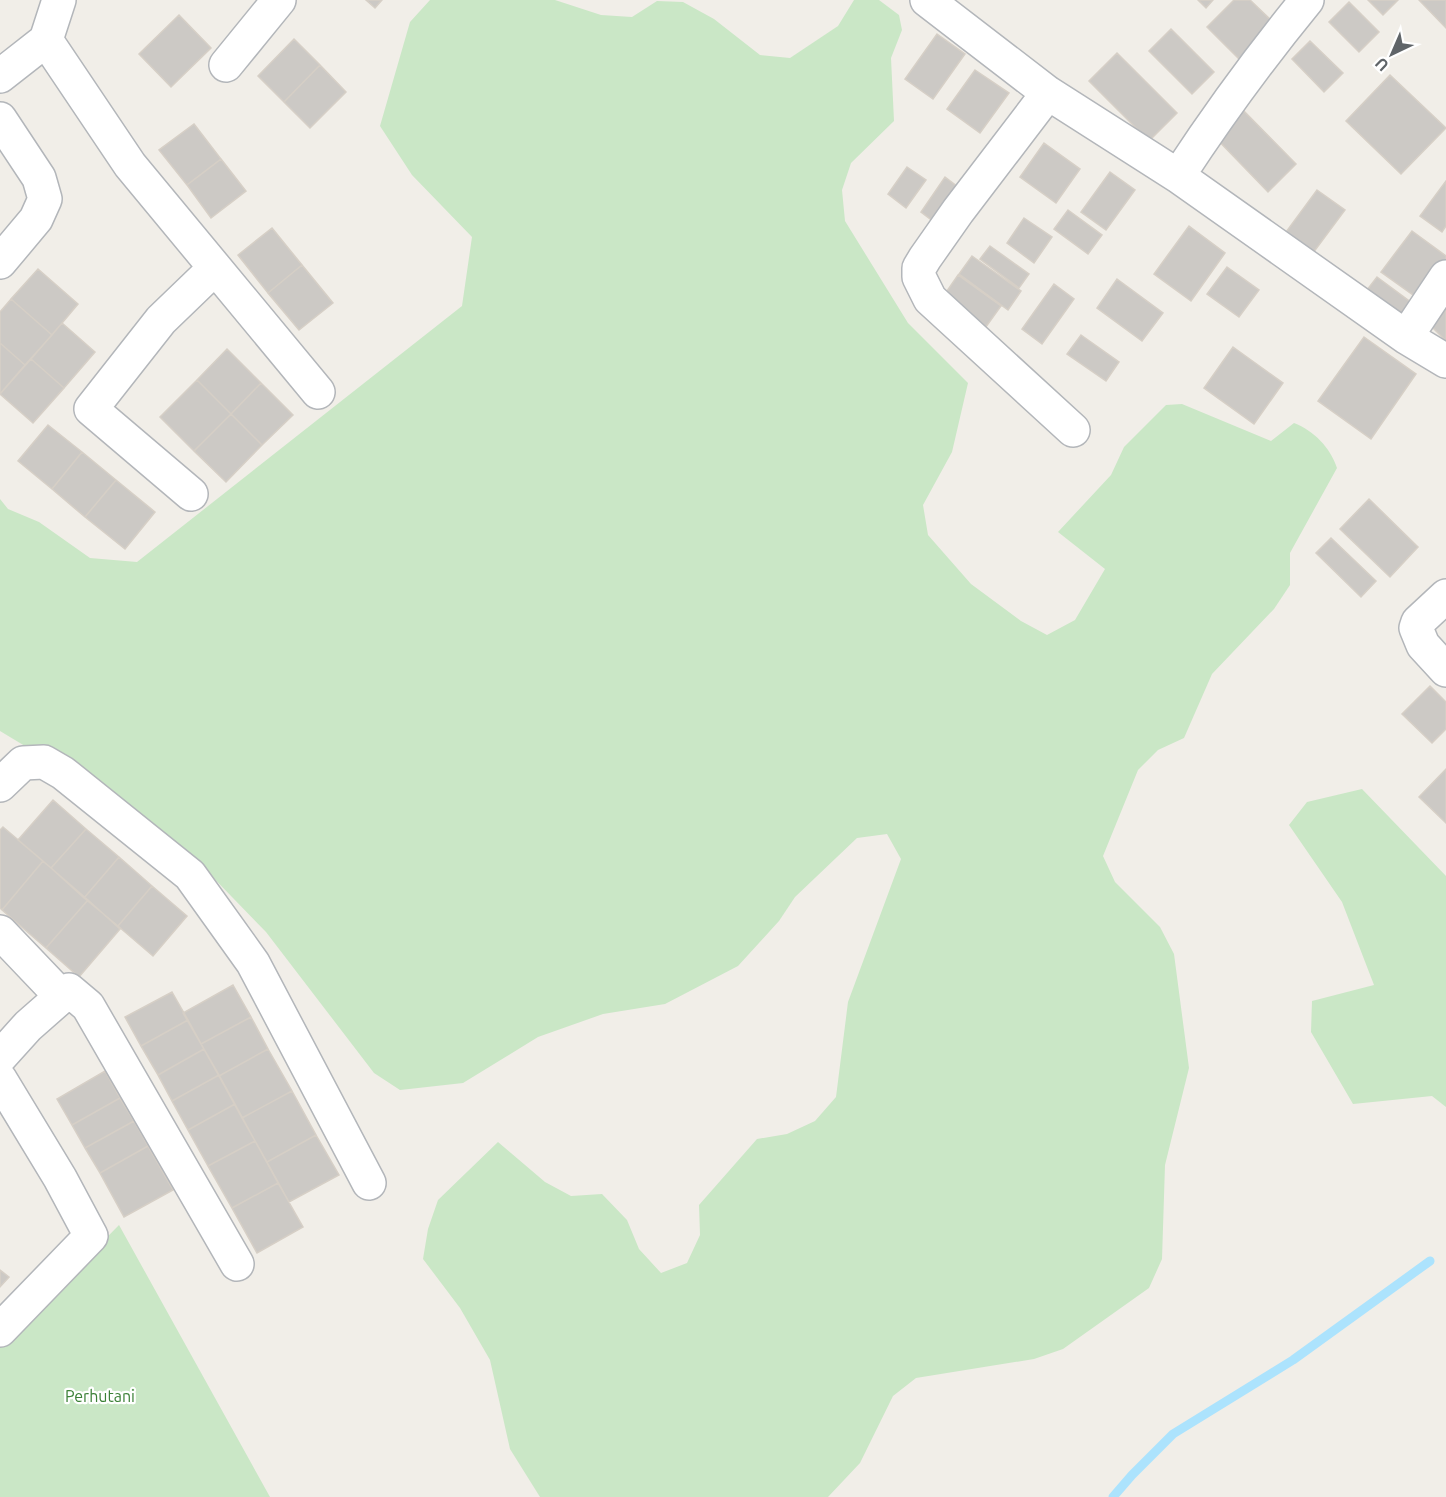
<svg xmlns="http://www.w3.org/2000/svg" width="1446" height="1497" viewBox="0 0 1446 1497" font-family="Ubuntu,sans-serif">
  <style>
    .green { fill: #cae7c6 }
    .lines { fill: none; stroke-linecap: round; stroke-linejoin: round }
    .stream { stroke: #ace3fd; stroke-width: 9 }
    .building { fill: #ccc9c5; stroke: #d6cfc6; stroke-width: 1.5 }
    .minor-casing { stroke: #b3b6ba; stroke-width: 36 }
    .minor { stroke: #fff; stroke-width: 33 }
    .labels { text-anchor: middle; stroke-width: 4.5; stroke-linejoin: round; paint-order: stroke }
    .park-label { font-size: 16px; fill: #3b8036; stroke: #fff }
  </style>
  <rect width="100%" height="100%" fill="#f1eee8"/>
  <path class="green" d="M430,0H555L601,15L632,17L657,1L683,2L714,19L760,55L790,58L838,26L854,0H879L899,15L902,30L891,58L894,121L851,163L842,190L845,221L908,323L968,383L952,452L923,505L928,535L971,584L1021,621L1047,635L1075,620L1105,569L1058,532L1111,475L1124,447L1166,405L1182,404L1271,441L1294,423C1314,431 1330,447 1337,468L1290,553V585L1274,609L1212,674L1184,738L1158,750L1138,770L1103,856L1115,882L1160,927L1174,954L1189,1068L1165,1165L1162,1259L1149,1288L1063,1349L1034,1359L916,1378L893,1396L860,1463L828,1497H540L510,1449L490,1360L460,1308L423,1259L428,1229L438,1200L498,1142L545,1182L571,1196L602,1194L627,1220L639,1249L661,1273L687,1263L700,1235L699,1205L757,1139L787,1134L815,1121L836,1097L848,1002L901,859L887,834L857,838L795,897L779,921L738,966L665,1004L603,1014L538,1037L463,1083L400,1090L374,1073L266,932L200,864L73,775L0,731V499L8,509L39,522L90,558L137,562L462,306L472,237L412,175L380,126L410,22Z
    M1362,789L1446,876V1107L1432,1096L1353,1104L1311,1032L1312,1001L1374,985L1342,902L1289,825L1307,802Z
    M119,1225L270,1497H0V1346Z"/>
  <g class="lines">
    <path class="stream" d="M1113,1497L1132,1475L1173,1434L1293,1360L1430,1261"/>
  </g>
  <path class="building" d="M366,0H382L375,8Z
    M1198,0H1213L1206,8Z
    M1234,0H1250L1275,24L1239,59L1207,27Z
    M1368,0H1398L1383,15Z
    M1419,0H1446V28Z
    M1349,2L1379,32L1359,52L1329,22Z
    M179,15L211,48L171,87L139,54Z
    M1171,29L1214,72L1192,94L1149,51Z
    M937,34L965,54L933,99L905,79Z
    M294,39L320,65L284,102L258,76Z
    M1310,41L1343,73L1324,92L1292,59Z
    M1117,53L1177,113L1149,141L1089,81Z
    M320,65L346,92L310,128L284,102Z
    M975,70L1009,93L980,133L947,109Z
    M1390,75L1446,128L1401,174L1346,121Z
    M1238,105L1296,164L1268,192L1211,133Z
    M194,124L221,159L187,185L159,150Z
    M1044,143L1080,169L1056,203L1020,177Z
    M221,159L246,191L211,218L187,185Z
    M907,167L926,180L906,208L888,194Z
    M1110,172L1135,190L1106,230L1081,212Z
    M945,177L958,187L934,222L921,212Z
    M1446,181V226L1442,232L1420,216Z
    M1317,190L1345,210L1313,253L1286,232Z
    M1068,210L1102,235L1088,254L1054,229Z
    M1024,218L1052,237L1034,263L1007,243Z
    M1189,226L1225,253L1191,301L1154,274Z
    M272,228L302,265L268,293L238,255Z
    M1412,231L1446,256V264L1420,300L1381,272Z
    M990,246L1029,274L1019,288L980,259Z
    M972,256L1021,291L1008,310L959,274Z
    M302,265L333,303L299,330L268,293Z
    M1227,267L1259,290L1239,317L1207,294Z
    M38,269L78,304L52,335L11,299Z
    M958,275L1001,306L983,331L940,301Z
    M1377,277L1416,306L1402,324L1363,295Z
    M1117,279L1163,313L1142,341L1097,308Z
    M1054,284L1074,299L1042,344L1022,329Z
    M11,299L52,335L25,365L0,343V312Z
    M1446,305V341L1428,323Z
    M62,323L95,352L64,388L31,359Z
    M1081,335L1119,362L1106,381L1067,354Z
    M1364,337L1416,374L1371,439L1318,401Z
    M0,343L25,365L0,394Z
    M1233,347L1283,383L1254,424L1204,388Z
    M227,349L261,383L231,414L197,380Z
    M31,359L64,388L33,423L0,394Z
    M197,380L231,414L194,451L160,417Z
    M261,383L293,415L262,445L231,414Z
    M231,414L262,445L226,482L194,451Z
    M48,425L82,452L52,489L18,461Z
    M82,452L116,480L85,517L52,489Z
    M116,480L155,512L125,549L85,517Z
    M1369,499L1418,547L1390,577L1340,529Z
    M1331,538L1376,581L1361,597L1316,553Z
    M1430,686L1446,702V729L1432,743L1402,714Z
    M1446,769V823L1419,797Z
    M53,800L86,829L51,868L18,840Z
    M3,827L43,861L2,910L0,908V830Z
    M86,829L119,857L84,898L51,868Z
    M119,857L152,886L118,926L84,898Z
    M43,861L88,900L46,948L2,910Z
    M152,886L187,916L153,956L118,926Z
    M88,900L120,929L79,977L46,948Z
    M233,985L251,1017L201,1044L183,1013Z
    M172,992L188,1020L141,1046L125,1017Z
    M251,1017L268,1049L219,1076L201,1044Z
    M188,1020L204,1049L158,1075L141,1046Z
    M204,1049L219,1075L172,1101L158,1075Z
    M268,1049L292,1091L242,1118L219,1076Z
    M105,1071L120,1098L72,1125L57,1099Z
    M219,1075L235,1104L188,1130L172,1101Z
    M292,1091L316,1135L267,1162L242,1118Z
    M120,1098L134,1121L85,1148L72,1125Z
    M235,1104L255,1141L208,1166L188,1130Z
    M134,1121L148,1146L100,1173L85,1148Z
    M316,1135L339,1175L289,1202L267,1162Z
    M255,1141L278,1183L232,1208L208,1166Z
    M148,1146L173,1190L124,1217L100,1173Z
    M278,1183L303,1227L257,1253L232,1208Z
    M0,1270L9,1277L0,1287Z"/>
  <g class="lines">
    <g class="minor-casing">
      <path id="minor" d="M927,0L1048,93L1178,176L1406,337L1446,361
        M46,40L130,165L318,392
        M226,65L279,0
        M0,76L46,40L59,0
        M1048,93L958,211L925,258L919,268V277L930,299L1073,430
        M0,119L39,178L45,199L36,219L0,262
        M1178,176C1218,115 1261,56 1307,0
        M1406,337L1446,277
        M191,494L91,409L161,320L215,268
        M1446,596L1418,622L1416,628L1423,645L1446,670
        M0,785L23,763L44,762L63,773L190,875L253,963L369,1183
        M0,932L62,997
        M0,1057L28,1026L69,990L88,1006L237,1264
        M0,1079L60,1178L91,1236L0,1330"/>
    </g>
    <use href="#minor" class="minor"/>
  </g>
  <g class="labels">
    <g class="park-label">
      <text x="100" y="1402">Perhutani</text>
    </g>
  </g>
  <g transform="translate(1392 54) rotate(224)" stroke="#ffffff" stroke-width="4.5" paint-order="stroke">
  <path d="M0-4.5L10 22L0 15L-10 22Z" fill="#5f6468"/>
  <text y="-9" font-size="16" font-weight="bold" text-anchor="middle" fill="#5f6468">U</text>
  </g>
</svg>
